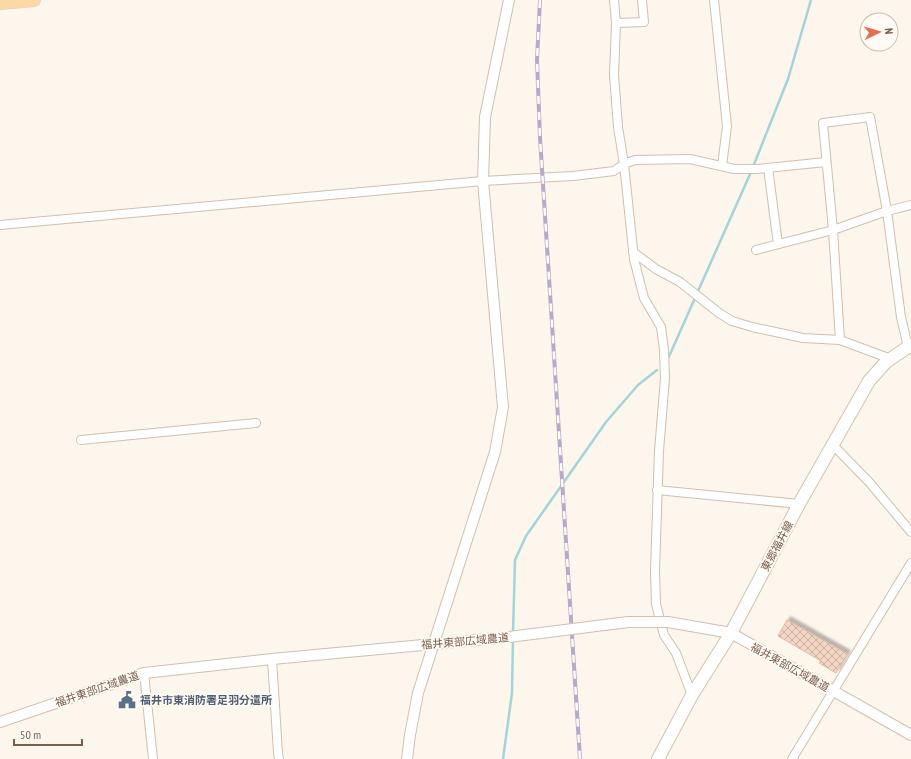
<svg xmlns="http://www.w3.org/2000/svg" width="911" height="759" viewBox="0 0 911 759" font-family="'PT Sans Narrow','Noto Sans JP',sans-serif">
  <style>
    .lines { fill: none; stroke-linecap: round; stroke-linejoin: round }
    .stream { stroke: #a5d3da; stroke-width: 2.5 }
    .building { fill: url(#building-cross-hatch); stroke: #e6bba3; filter: url(#shadow) }
    .minor-casing { stroke: #d1beb0; stroke-width: 10 }
    .tertiary-casing { stroke: #d1beb0; stroke-width: 12 }
    .secondary-casing { stroke: #d6c0b0; stroke-width: 14 }
    .primary-casing { stroke: #dad1cd; stroke-width: 14 }
    .minor { stroke: #fff; stroke-width: 8 }
    .tertiary { stroke: #fff; stroke-width: 10 }
    .secondary { stroke: #fff; stroke-width: 12 }
    .primary { stroke: #fbd9a5; stroke-width: 13 }
    .rail-casing { stroke: #b9a8c9; stroke-width: 4 }
    .rail { stroke: #fffaf3; stroke-width: 2.5; stroke-dasharray: 8; stroke-linecap: butt }
    .tertiary-bridge-casing { stroke: #d1beb0; stroke-width: 12; stroke-linecap: butt }
    .tertiary-bridge { stroke: #fff; stroke-width: 10 }
    .labels { text-anchor: middle; stroke-width: 3.5; stroke-linejoin: round; paint-order: stroke }
    .street-label { font-size: 11px; fill: #7a5c4d; stroke: #fffaf3 }
    .service-label { font-size: 11px; font-weight: bold; fill: #4e5e75; stroke: #fffaf3; text-anchor: start }
  </style>
  <defs>
    <pattern id="building-cross-hatch" width="8" height="8" patternUnits="userSpaceOnUse"><rect width="8" height="8" fill="#f3d5c3"/><path d="M0 0l8 8M0 8l8-8" fill="none" stroke="#cab0a1"/></pattern>
    <filter id="shadow"><feDropShadow dx="3.5" dy="-3.5" stdDeviation="1" flood-color="#0004"/></filter>
  </defs>
  <rect width="100%" height="100%" fill="#fdf6ec"/>
  <g class="lines">
    <path class="stream" d="M753,167L788,79L811,0
      M667,361L751,172
      M513,633L515,560L526,536L606,422L638,385L657,370
      M503,759L512,693L513,638"/>
  </g>
  <path class="building" d="M787,620L847,654L836,673L819,663L821,661L778,636Z"/>
  <g class="lines">
    <g class="minor-casing">
      <path id="minor" d="M614,0L616,23L614,75L618,127L624,164L634,259L644,298L661,327L664,350L665,378L659,451L655,571L656,604L664,635L676,653L692,695
        M714,0L727,126L722,166
        M616,23L644,22L642,0
        M768,168L778,244
        M0,225L483,181L573,176L614,171L624,164L635,160L690,159L734,169H757L826,162
        M756,250L833,230L887,211L911,205
        M633,252L656,269L680,282L719,313L732,321L752,327L803,338L840,340L891,359
        M840,340L833,230L823,123L870,117L887,211L901,317L908,347
        M81,440L256,423
        M832,444L869,482L911,532
        M657,490L799,504
        M272,659L278,753L279,759
        M144,673L153,759
        M792,759L911,563"/>
    </g>
    <g class="tertiary-casing">
      <path id="tertiary" d="M668,622L731,633L911,735
        M0,722L144,673L272,659L509,637
        M407,759L410,735L418,693L495,452L503,407L483,181L485,117L509,0"/>
    </g>
    <g class="secondary-casing">
      <path id="secondary" d="M658,759L692,695L731,633L799,504L869,381L886,362L911,345"/>
    </g>
    <g class="primary-casing">
      <path id="primary" d="M0,3L34,0"/>
    </g>
    <use href="#minor" class="minor"/>
    <use href="#tertiary" class="tertiary"/>
    <use href="#secondary" class="secondary"/>
    <use href="#primary" class="primary"/>
    <g class="rail-casing">
      <path id="rail" d="M540,0L537,60L540,138L580,759"/>
    </g>
    <use href="#rail" class="rail"/>
    <g class="tertiary-bridge-casing">
      <path id="tertiary-bridge" d="M509,637L628,622H668"/>
    </g>
    <use href="#tertiary-bridge" class="tertiary-bridge"/>
  </g>
  <defs>
    <g id="civic-bare" transform="scale(1.38)"><path d="M-.6-6.5H3V-4.5H.6V-3L4-1V1h2V6H-6V1h2V-1L-.6-3ZM-1.2 2.5V6h2.4V2.5Z" fill="#5c6f8a" stroke="#fffaf3" stroke-width="2.5" paint-order="stroke"/></g>
  </defs>
  <g fill-rule="evenodd">
    <use href="#civic-bare" x="127" y="700"/>
  </g>
  <g class="labels">
    <g class="street-label">
      <text transform="translate(777 546) rotate(-62)" y="4">東郷福井線</text>
      <text transform="translate(465 641) rotate(-5)" y="4">福井東部広域農道</text>
      <text transform="translate(790 667) rotate(29)" y="4">福井東部広域農道</text>
      <text transform="translate(97 689) rotate(-19)" y="4">福井東部広域農道</text>
    </g>
    <g class="service-label">
      <text x="140" y="704">福井市東消防署足羽分遣所</text>
    </g>
  </g>
  <g transform="translate(879 32) rotate(85)"><circle r="19" fill="#fffaf3" stroke="#cabbb1"/>
  <path d="M0-3L7 15L0 10L-7 15Z" fill="#e76f51"/>
  <text y="-6" font-size="11" font-weight="bold" text-anchor="middle" fill="#7a5c4d">N</text>
  </g>
  <path d="M14 739v6h68v-6" fill="none" stroke="#7a5c4d" stroke-width="2"/>
  <text x="20" y="739" font-size="12" fill="#7a5c4d" stroke="#fffaf3" stroke-width="3" paint-order="stroke">50 m</text>
</svg>
